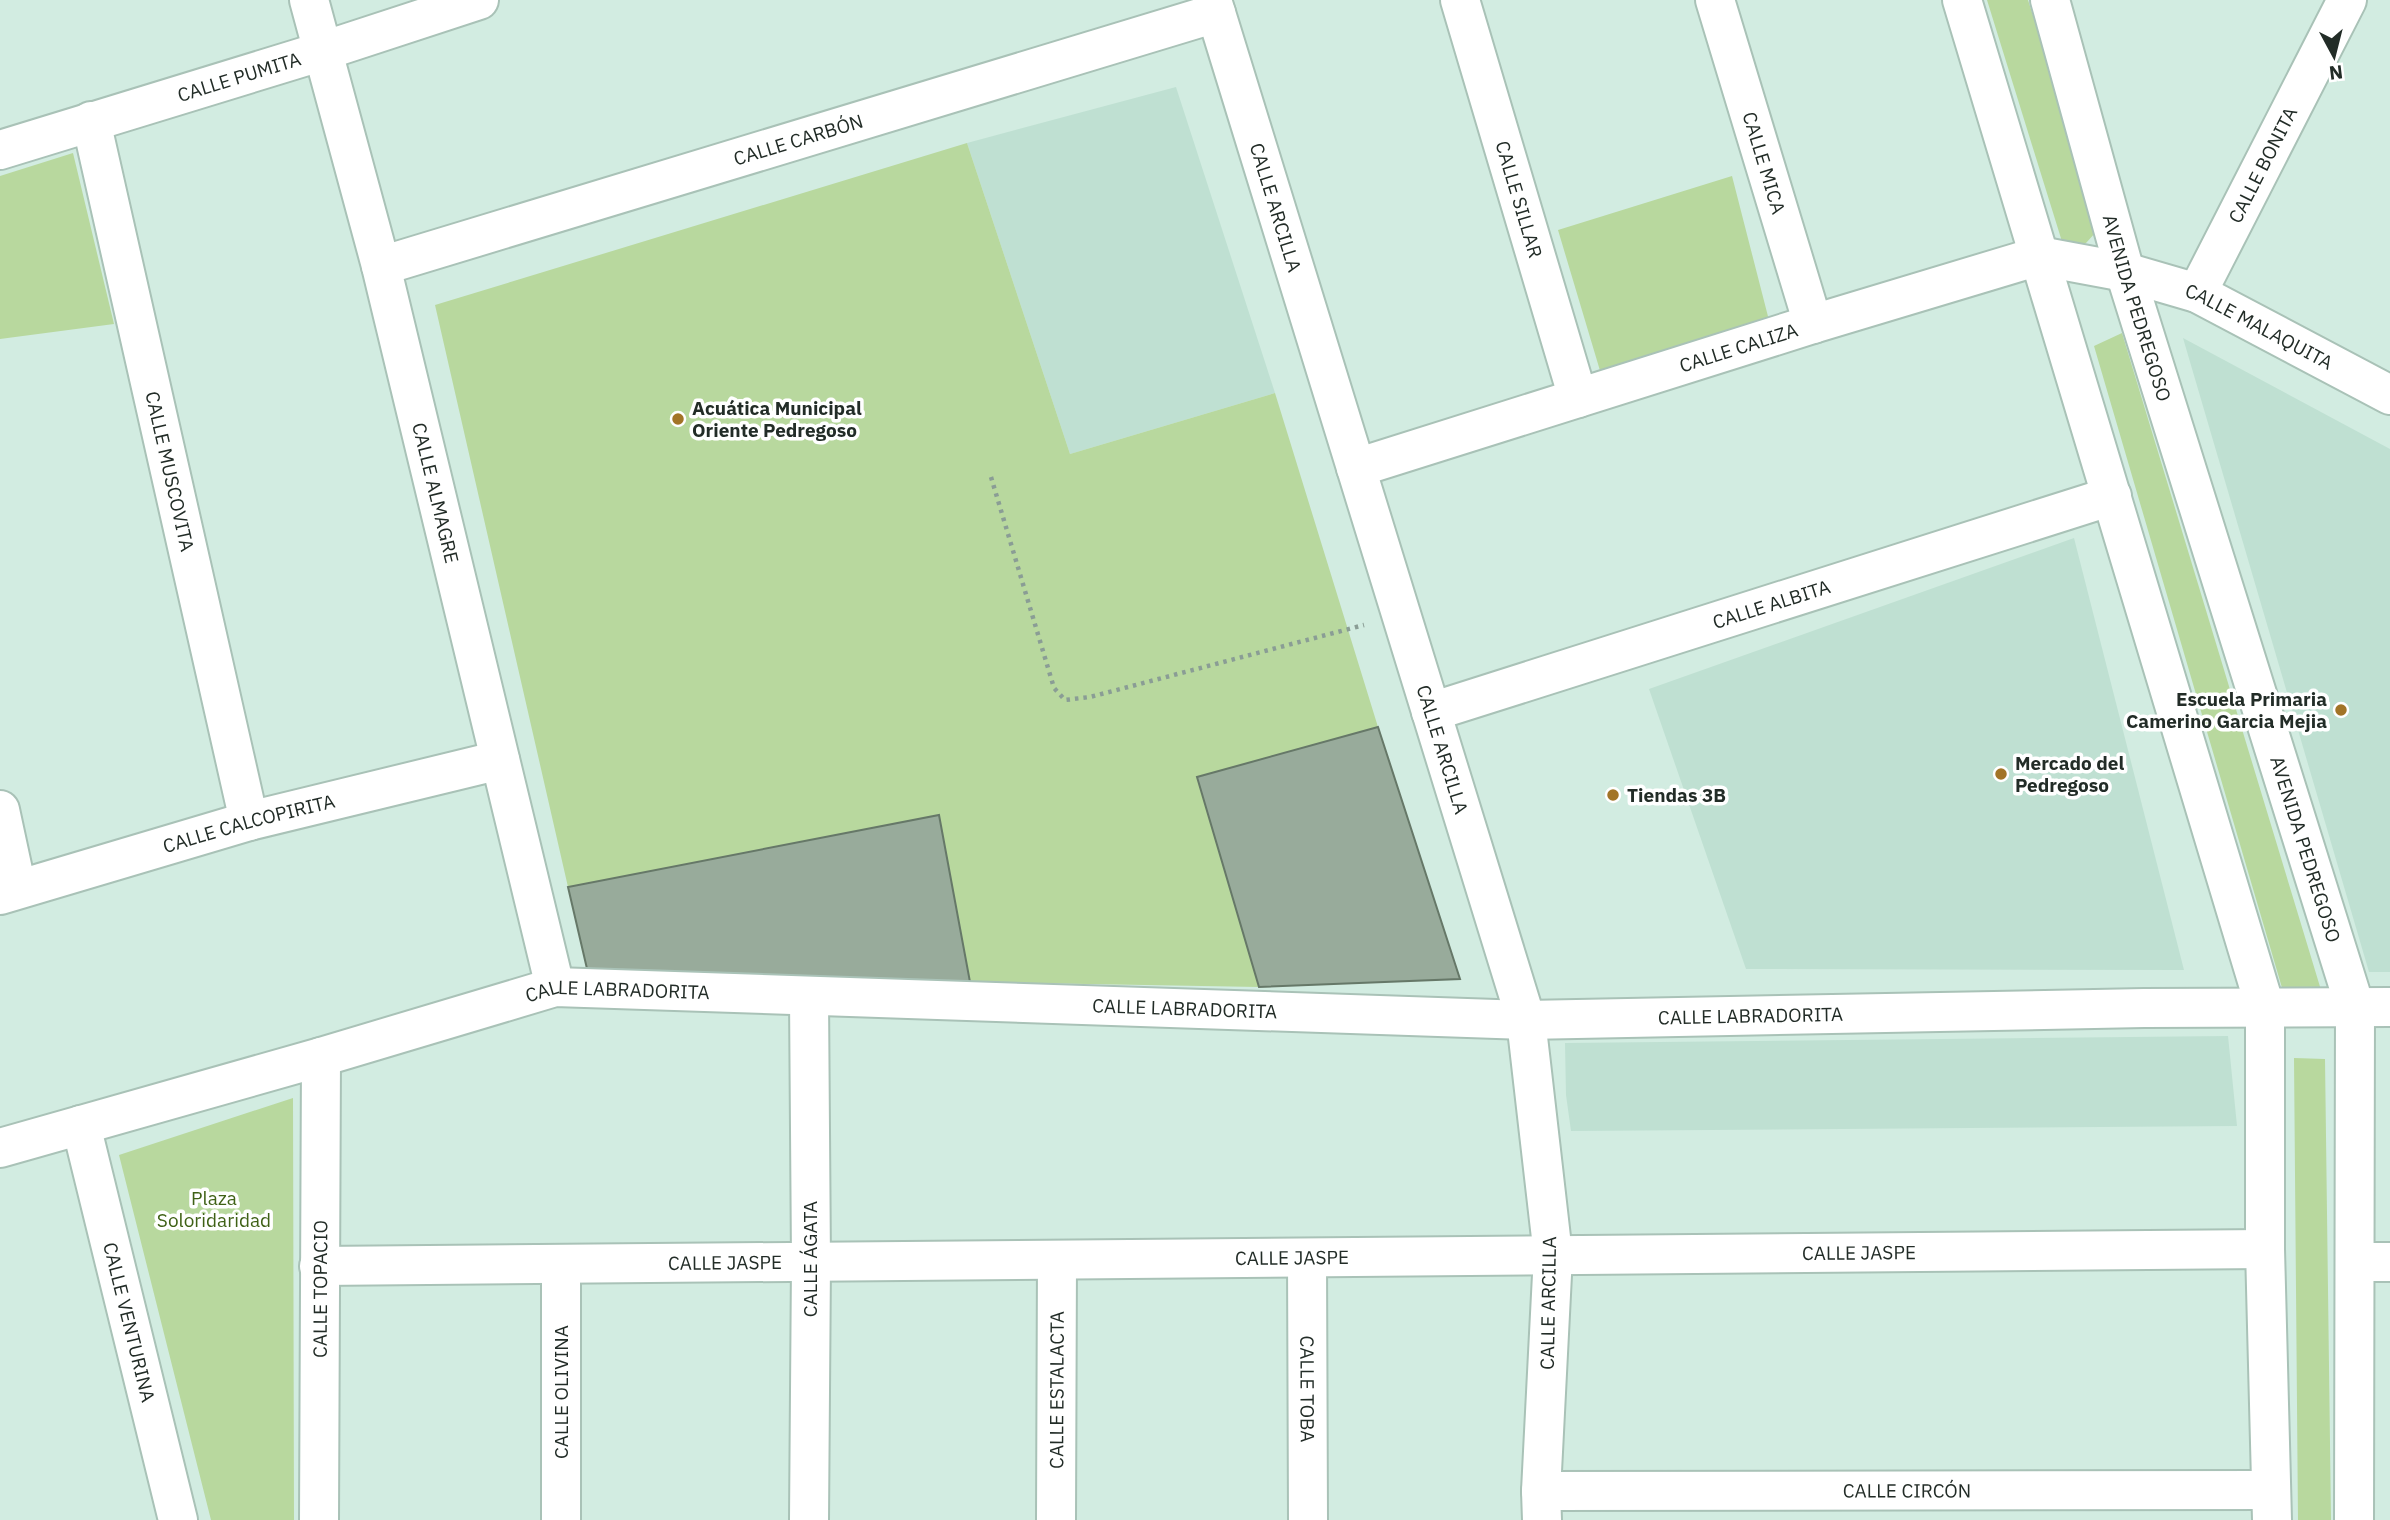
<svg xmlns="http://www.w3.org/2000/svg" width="2390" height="1520" viewBox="0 0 2390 1520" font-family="'IBM Plex Sans',sans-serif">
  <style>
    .built { fill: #bfe0d2 }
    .green { fill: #b8d89e }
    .building { fill: #98ab9b; stroke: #667868; stroke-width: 2 }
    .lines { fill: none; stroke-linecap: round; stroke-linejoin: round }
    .minor-casing { stroke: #a9c2b7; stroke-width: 42 }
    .path { stroke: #8a9d95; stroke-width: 4.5; stroke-dasharray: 3.5 5; stroke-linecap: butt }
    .minor { stroke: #fff; stroke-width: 38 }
    .poi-dot { fill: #a27427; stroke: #fff; stroke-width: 2.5 }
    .labels { text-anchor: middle; stroke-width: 7; stroke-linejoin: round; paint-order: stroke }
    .street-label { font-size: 19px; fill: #222c27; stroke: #fff }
    .poi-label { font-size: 19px; font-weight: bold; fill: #222c27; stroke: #fff; text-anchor: start }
    .park-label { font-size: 19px; fill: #3f6116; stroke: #fff }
  </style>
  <rect width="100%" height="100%" fill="#d2ece1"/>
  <path class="built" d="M1176,87L1275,393L1070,454L967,143Z
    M2183,338L2390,449V972H2369Z
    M2074,538L2184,970L1746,969L1649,689Z
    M2228,1036L2237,1126L1571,1131L1566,1095L1565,1043Z"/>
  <path class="green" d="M1987,0H2028L2093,204L2096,232L2086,243L2064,248Z
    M967,143L1070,454L1275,393L1378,727L1197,777L1259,987L970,982L939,815L568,887L435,305Z
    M73,153L114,324L0,339V176Z
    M1732,176L1772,332L1604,384L1558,230Z
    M2122,333L2321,990L2285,998L2094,346Z
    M2294,1058L2325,1059L2331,1520H2298Z
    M293,1098L294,1520H211L119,1155Z"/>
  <path class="building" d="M1378,727L1460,979L1259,987L1197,777Z
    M939,815L970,982L588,973L568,887Z"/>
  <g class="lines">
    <g class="minor-casing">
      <g id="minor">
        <path id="s1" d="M309,0L381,266L555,987"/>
        <path id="s2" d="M1212,0L1526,1020L1553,1255L1541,1491L1542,1520"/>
        <path id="s3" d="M1460,0L1578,398"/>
        <path id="s4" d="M1715,0L1813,324"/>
        <path d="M1962,0L2265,1007V1249L2272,1520"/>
        <path id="s5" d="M2050,0L2125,272L2355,1007L2354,1520"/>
        <path id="s6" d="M91,121L249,821"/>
        <path id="s7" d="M0,150L323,51L479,0"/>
        <path id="s8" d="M381,266L1216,13"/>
        <path id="s9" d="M2197,293L2347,0"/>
        <path id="s10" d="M1356,468L1813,324L2039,256L2125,272L2197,293L2390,395"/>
        <path id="s11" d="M1431,712L2112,496"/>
        <path d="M0,810L17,889"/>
        <path id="s12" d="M0,895L249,821L500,760"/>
        <path id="s13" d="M81,1125L178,1520"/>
        <path id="s14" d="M0,1148L321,1057L555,987L1526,1020L2144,1008L2390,1007"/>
        <path id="s15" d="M1307,1258L1308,1520"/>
        <path d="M2356,1262H2390"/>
        <path d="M561,1264V1520"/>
        <path id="s16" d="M319,1266L2265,1249"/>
        <path id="s17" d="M1541,1491L2271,1490"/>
        <path id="s18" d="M319,1520L321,1057"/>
        <path d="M809,1520L811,1262L809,997"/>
        <path id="s19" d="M1056,1520L1057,1260"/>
      </g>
    </g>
    <path class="path" d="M991,477L1054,688L1065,700L1090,697L1364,625"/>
    <use href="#minor" class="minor"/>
  </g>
  <g class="poi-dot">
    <circle cx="678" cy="419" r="7"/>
    <circle cx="2341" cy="710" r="7"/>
    <circle cx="2001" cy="774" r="7"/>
    <circle cx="1613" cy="795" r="7"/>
  </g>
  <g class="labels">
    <g class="street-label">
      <text dy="7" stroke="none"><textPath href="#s7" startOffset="250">CALLE PUMITA</textPath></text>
      <text dy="7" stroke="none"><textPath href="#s8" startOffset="436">CALLE CARBÓN</textPath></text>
      <text dy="7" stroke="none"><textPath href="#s4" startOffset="170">CALLE MICA</textPath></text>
      <text dy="7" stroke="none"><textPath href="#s9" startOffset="144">CALLE BONITA</textPath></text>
      <text dy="7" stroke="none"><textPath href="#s3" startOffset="208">CALLE SILLAR</textPath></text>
      <text dy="7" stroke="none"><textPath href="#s2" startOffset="217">CALLE ARCILLA</textPath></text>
      <text dy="7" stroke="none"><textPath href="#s5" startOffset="320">AVENIDA PEDREGOSO</textPath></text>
      <text dy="7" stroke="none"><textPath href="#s10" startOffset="948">CALLE MALAQUITA</textPath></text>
      <text dy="7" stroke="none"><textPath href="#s10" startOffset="401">CALLE CALIZA</textPath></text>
      <text dy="7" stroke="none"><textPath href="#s6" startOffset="359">CALLE MUSCOVITA</textPath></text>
      <text dy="7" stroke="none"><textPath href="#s1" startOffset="509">CALLE ALMAGRE</textPath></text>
      <text dy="7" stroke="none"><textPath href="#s11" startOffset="357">CALLE ALBITA</textPath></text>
      <text dy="7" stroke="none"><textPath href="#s2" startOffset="784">CALLE ARCILLA</textPath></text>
      <text dy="7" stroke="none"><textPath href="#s12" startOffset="259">CALLE CALCOPIRITA</textPath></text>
      <text dy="7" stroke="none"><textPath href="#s5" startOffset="887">AVENIDA PEDREGOSO</textPath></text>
      <text dy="7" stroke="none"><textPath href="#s14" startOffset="640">CALLE LABRADORITA</textPath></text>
      <text dy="7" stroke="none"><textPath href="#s14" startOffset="1208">CALLE LABRADORITA</textPath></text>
      <text dy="7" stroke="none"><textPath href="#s14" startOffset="1774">CALLE LABRADORITA</textPath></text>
      <text dy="7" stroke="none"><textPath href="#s16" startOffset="1540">CALLE JASPE</textPath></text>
      <text dy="7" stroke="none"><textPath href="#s16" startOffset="973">CALLE JASPE</textPath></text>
      <text transform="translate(810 1259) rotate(-90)" y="7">CALLE ÁGATA</text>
      <text dy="7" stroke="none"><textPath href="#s16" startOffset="406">CALLE JASPE</textPath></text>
      <text dy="7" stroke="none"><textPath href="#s18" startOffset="231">CALLE TOPACIO</textPath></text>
      <text transform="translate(1548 1303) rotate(-89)" y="7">CALLE ARCILLA</text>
      <text dy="7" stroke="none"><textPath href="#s13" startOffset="203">CALLE VENTURINA</textPath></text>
      <text dy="7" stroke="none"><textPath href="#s15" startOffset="131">CALLE TOBA</textPath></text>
      <text dy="7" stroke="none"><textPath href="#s19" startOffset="130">CALLE ESTALACTA</textPath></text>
      <text transform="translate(561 1392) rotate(-90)" y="7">CALLE OLIVINA</text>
      <text dy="7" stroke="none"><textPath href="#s17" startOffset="366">CALLE CIRCÓN</textPath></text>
    </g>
    <g class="poi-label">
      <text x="692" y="415">Acuática Municipal<tspan x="692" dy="22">Oriente Pedregoso</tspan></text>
      <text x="2327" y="706" text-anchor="end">Escuela Primaria<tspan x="2327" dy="22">Camerino Garcia Mejia</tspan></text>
      <text x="2015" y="770">Mercado del<tspan x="2015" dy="22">Pedregoso</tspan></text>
      <text x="1627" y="802">Tiendas 3B</text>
    </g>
    <g class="park-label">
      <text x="214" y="1205">Plaza<tspan x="214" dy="22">Soloridaridad</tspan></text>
    </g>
  </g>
  <g transform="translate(2334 56) rotate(173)" stroke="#ffffff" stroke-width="5" paint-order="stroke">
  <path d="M0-5L12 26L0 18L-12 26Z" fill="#222c27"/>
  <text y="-10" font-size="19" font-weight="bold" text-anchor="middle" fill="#222c27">N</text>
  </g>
</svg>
